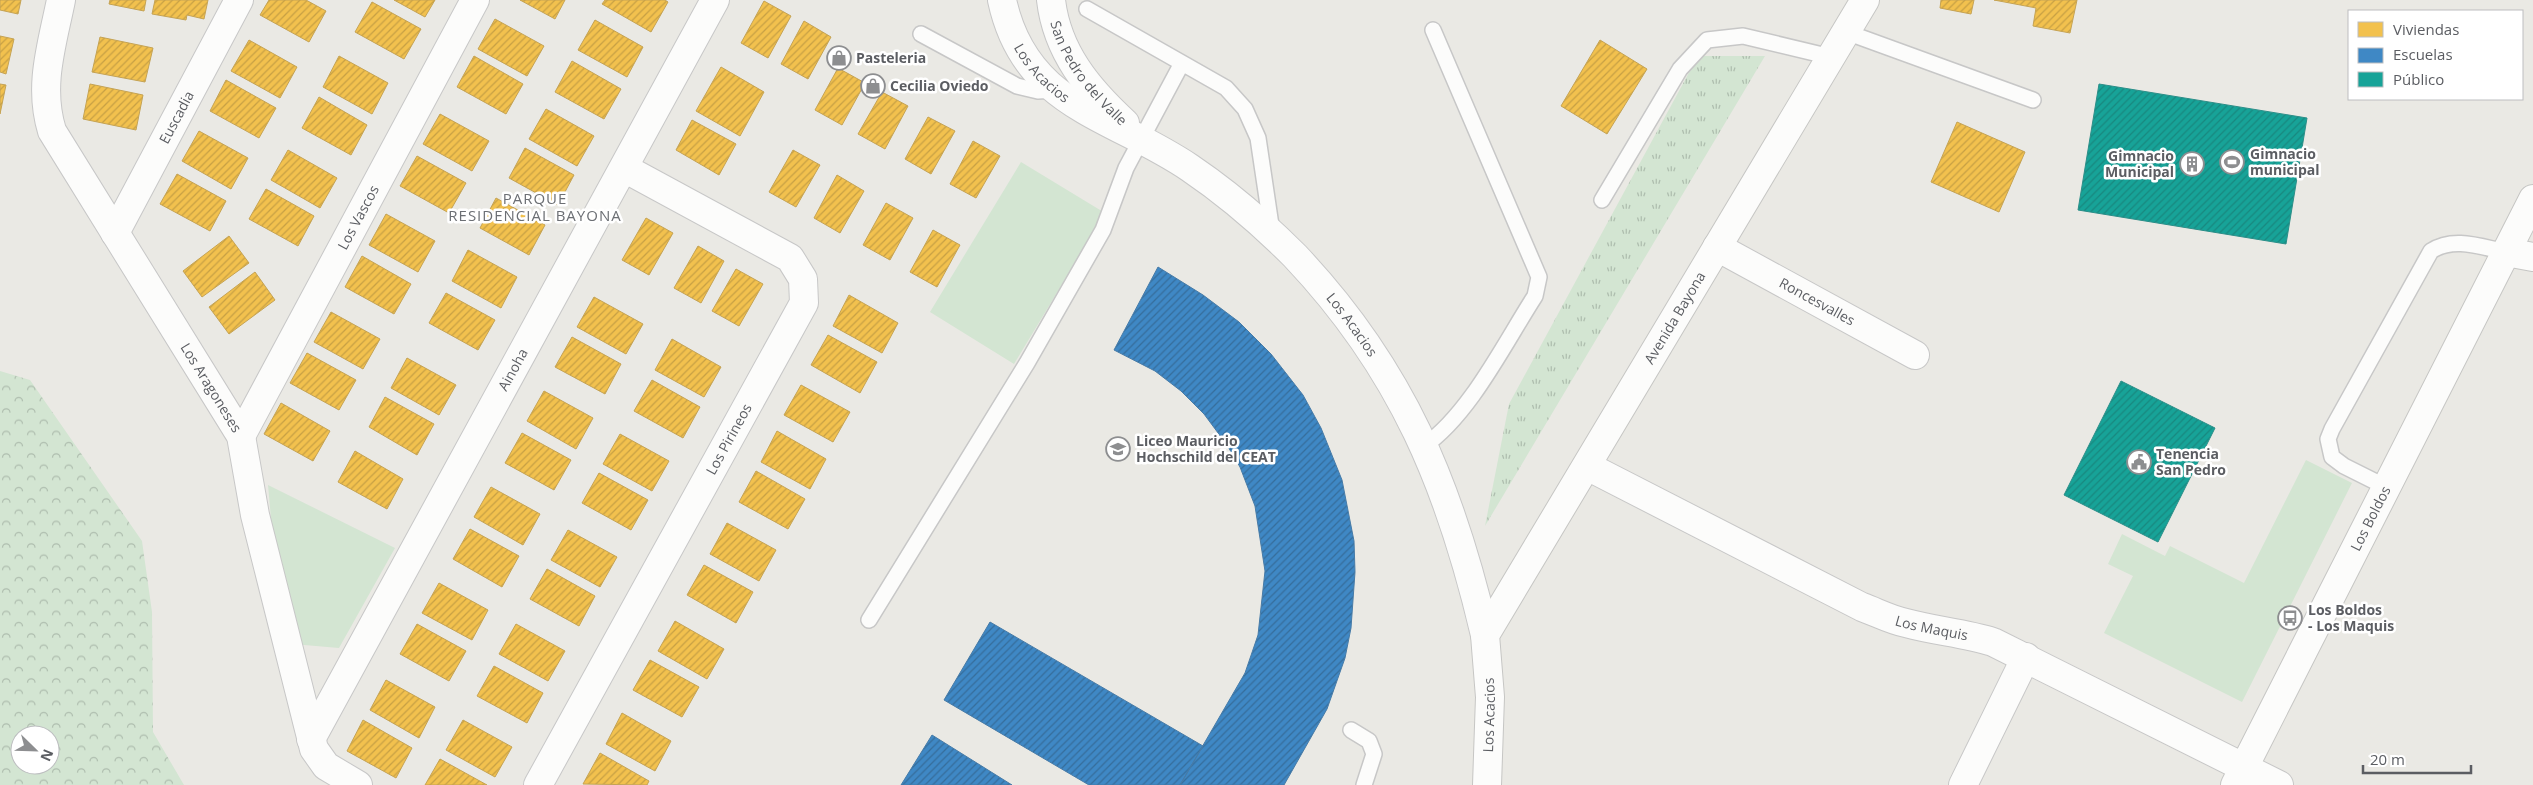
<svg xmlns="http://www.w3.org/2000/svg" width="2533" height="785" viewBox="0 0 2533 785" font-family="'Open Sans',sans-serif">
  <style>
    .grass { fill: url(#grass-tufts) }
    .forest { fill: url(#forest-crowns); fill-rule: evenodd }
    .green { fill: #d3e5d2 }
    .homes { fill: url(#homes-hatch); stroke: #c5a354 }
    .schools { fill: url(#schools-hatch); stroke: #477ba7 }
    .public { fill: url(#public-hatch); stroke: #2b8e88 }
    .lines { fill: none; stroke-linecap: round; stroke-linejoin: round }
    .lane-casing { stroke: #c7c7c7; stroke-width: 18 }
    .street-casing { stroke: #c7c7c7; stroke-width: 30 }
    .secondary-casing { stroke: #c6c6c4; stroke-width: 30 }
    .lane { stroke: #fcfcfb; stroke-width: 15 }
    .street { stroke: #fcfcfb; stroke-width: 28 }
    .secondary { stroke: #fcfcfb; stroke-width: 28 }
    .labels { text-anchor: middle; stroke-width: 5; stroke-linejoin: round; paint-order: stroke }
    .poi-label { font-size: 14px; font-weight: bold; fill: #5b5d62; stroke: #fff; text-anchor: start }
    .street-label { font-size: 14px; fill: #5b5d62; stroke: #fff }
    .neighbourhood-label { font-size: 15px; letter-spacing: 1px; fill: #6c6f74; stroke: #fff }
  </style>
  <defs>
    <pattern id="grass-tufts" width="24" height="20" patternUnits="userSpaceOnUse" patternTransform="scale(1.25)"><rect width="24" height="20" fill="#d3e5d2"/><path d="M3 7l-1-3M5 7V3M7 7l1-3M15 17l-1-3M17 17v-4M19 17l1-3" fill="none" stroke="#aebdae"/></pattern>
    <pattern id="forest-crowns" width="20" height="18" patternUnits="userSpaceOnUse" patternTransform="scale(1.25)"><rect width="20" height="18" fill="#d3e5d2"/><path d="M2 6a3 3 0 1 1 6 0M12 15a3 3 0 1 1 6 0" fill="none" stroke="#aebdae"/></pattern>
    <pattern id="homes-hatch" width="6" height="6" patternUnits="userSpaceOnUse" patternTransform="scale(1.25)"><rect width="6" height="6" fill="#f2c14e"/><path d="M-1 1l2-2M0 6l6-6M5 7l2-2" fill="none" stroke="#c7a044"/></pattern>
    <pattern id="schools-hatch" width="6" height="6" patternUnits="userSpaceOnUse" patternTransform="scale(1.25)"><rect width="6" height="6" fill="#3f88c5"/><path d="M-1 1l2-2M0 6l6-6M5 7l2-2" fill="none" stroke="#366d9b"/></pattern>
    <pattern id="public-hatch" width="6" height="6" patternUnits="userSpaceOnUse" patternTransform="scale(1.25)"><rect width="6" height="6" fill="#17a398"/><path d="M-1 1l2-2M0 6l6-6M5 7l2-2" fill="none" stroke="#18887f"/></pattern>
  </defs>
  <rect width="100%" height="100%" fill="#eae9e4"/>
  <path class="grass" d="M1698,56H1765L1485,526L1509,404Z"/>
  <path class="forest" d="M0,371L30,380L142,541L152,612L153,732L184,785H0ZM20,735H50V765H20Z"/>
  <path class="green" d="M1021,162L1105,213L1014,364L930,312Z
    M2306,460L2352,483L2242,702L2104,633L2133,576L2108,564L2122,534L2165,556L2170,546L2244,583Z
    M268,485L395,548L339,648L293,644L275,563Z"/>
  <path class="homes" d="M0,0H21L18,14L0,10Z
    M110,0H146L144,11L109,4Z
    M155,0H208L204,19L187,15L186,20L152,14Z
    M269,0H306L326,11L309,42L260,15Z
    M394,0H435L425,17Z
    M520,0H565L555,19Z
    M605,0H665L668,2L651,32L602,4Z
    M1941,0H1974L1971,14L1940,8Z
    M1994,0H2077L2070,33L2033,26L2036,8Z
    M764,1L791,16L768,58L741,43Z
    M372,2L421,29L404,59L355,32Z
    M495,19L544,46L527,76L478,49Z
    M595,20L643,47L627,77L578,50Z
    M804,21L831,37L808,79L781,64Z
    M0,36L14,39L6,74L0,72Z
    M100,37L153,48L145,82L92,72Z
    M249,40L297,67L280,98L231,71Z
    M1600,40L1647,69L1607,134L1561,106Z
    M339,56L388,83L372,114L323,87Z
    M474,56L523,84L506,114L457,87Z
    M572,61L621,89L604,119L555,92Z
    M721,67L764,92L740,136L696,111Z
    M838,68L865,83L842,125L815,110Z
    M226,80L276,108L259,138L210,111Z
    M0,84L6,85L0,114Z
    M90,84L143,95L136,130L83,119Z
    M882,92L908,106L885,149L858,134Z
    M319,97L367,125L351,155L302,128Z
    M546,109L594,136L577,166L529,139Z
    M440,114L489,141L472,171L423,144Z
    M928,117L955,131L931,174L905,159Z
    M692,120L736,144L719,175L676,150Z
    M1957,122L2025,152L1999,212L1931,182Z
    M199,131L248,158L231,189L182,161Z
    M973,141L1000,156L976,198L950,184Z
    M525,148L574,175L558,205L509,178Z
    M288,150L337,178L320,208L271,180Z
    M793,150L820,165L796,207L769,192Z
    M417,156L466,183L449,213L400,186Z
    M177,174L226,201L210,231L160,204Z
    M837,175L864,191L840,233L814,218Z
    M266,189L314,216L298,246L249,219Z
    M496,198L545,225L529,255L480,228Z
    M886,203L913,218L890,260L863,245Z
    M386,214L435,241L418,272L369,245Z
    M646,218L673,233L649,275L622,260Z
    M933,230L960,245L937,287L910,272Z
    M229,236L249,263L202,297L183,271Z
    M698,246L724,261L701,303L674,288Z
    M468,250L517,277L501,308L452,281Z
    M362,256L411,284L394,314L345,287Z
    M736,269L763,284L739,326L712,311Z
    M255,272L275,300L229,334L209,307Z
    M446,293L495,320L478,350L429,323Z
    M849,295L898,323L882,353L833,326Z
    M594,297L643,324L626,354L577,327Z
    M331,312L380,339L363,369L314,342Z
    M828,335L877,362L860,393L811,365Z
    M572,337L621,364L605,394L555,367Z
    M672,339L721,367L704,397L655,370Z
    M307,353L356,380L339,410L290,383Z
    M407,358L456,385L439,415L391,388Z
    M652,380L700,407L683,438L634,411Z
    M801,385L850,412L833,442L784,415Z
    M544,391L593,418L576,449L527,421Z
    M385,397L434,424L417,455L369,427Z
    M281,403L330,431L313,461L264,434Z
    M777,431L826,459L810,489L761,462Z
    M522,433L571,460L554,490L505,463Z
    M620,434L669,461L652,491L603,464Z
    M355,451L403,479L387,509L338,482Z
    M756,471L805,499L788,529L739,502Z
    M599,473L648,500L631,530L582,503Z
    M491,487L540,514L523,545L474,517Z
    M727,523L776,550L759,581L710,554Z
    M470,529L519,556L502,587L453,559Z
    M568,530L617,557L600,587L551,560Z
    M704,565L753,592L736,623L687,595Z
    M547,569L595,596L579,626L530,599Z
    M439,583L488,610L472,640L422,613Z
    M675,621L724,649L707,679L658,651Z
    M417,624L466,651L449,681L400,654Z
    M516,624L565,651L548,681L499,654Z
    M650,660L699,687L682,717L633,690Z
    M494,666L543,693L527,723L477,696Z
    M386,680L435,707L419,738L370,710Z
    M622,713L671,741L655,771L606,744Z
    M363,720L412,748L396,778L347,751Z
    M463,720L512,747L495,777L446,750Z
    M600,753L649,781L647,785L583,784Z
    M440,759L487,785H425Z"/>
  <path class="schools" d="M1158,267L1203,295L1239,322L1271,354L1303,395L1321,428L1342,480L1354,541L1355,572L1351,628L1345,658L1327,709L1284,785H1180L1245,673L1258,635L1265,571L1255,506L1240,467L1227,445L1204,414L1181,391L1155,371L1114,350Z
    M990,622L1203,746L1180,785H1089L944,700Z
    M932,735L1012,785H901Z"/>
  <path class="public" d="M2099,84L2307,118L2286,244L2078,210Z
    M2121,381L2215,428L2158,542L2064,495Z"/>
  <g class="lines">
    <g class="lane-casing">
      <path id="lane" d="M1087,9L1226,88L1245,109L1258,138L1272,232
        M1846,32L2033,100
        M921,34L1017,86L1038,91L1054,90
        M1602,200L1680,69L1707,40L1743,36L1831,57
        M1424,446C1470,414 1504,344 1535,296L1539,277L1433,30
        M2386,487L2344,466L2332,457L2328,439L2332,429L2431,251C2454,236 2481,247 2506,252
        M869,620L1027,363L1103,230L1126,168L1182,63
        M1351,730L1369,741L1374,754L1364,785"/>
    </g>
    <g class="street-casing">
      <g id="street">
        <path id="s1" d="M61,0C52,45 38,86 52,131L241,436L255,515L314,749L326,766L358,785"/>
        <path id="s2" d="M1002,0C1025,107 1112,115 1190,168C1227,193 1263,224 1295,256C1402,369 1450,486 1485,635"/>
        <path id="s3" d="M1051,0C1057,52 1088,89 1125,123"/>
        <path id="s4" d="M115,233L239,0"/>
        <path id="s5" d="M1717,247L1915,355"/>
        <path id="s6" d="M241,436L475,0"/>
        <path id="s7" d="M1587,466L1862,607C1876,612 1891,620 1906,623C1935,631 1964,633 1993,642L2279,785"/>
        <path id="s8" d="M311,739L715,0"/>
        <path id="s9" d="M538,785L804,303L803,279L790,258L624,168"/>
        <path d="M1963,785L2026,657"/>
      </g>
    </g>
    <g class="secondary-casing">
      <g id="secondary">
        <path d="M2506,252L2533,257"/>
        <path id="s10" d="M1487,785L1490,697L1485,635L1865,0"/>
        <path id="s11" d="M2235,785L2533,199"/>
      </g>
    </g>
    <use href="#lane" class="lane"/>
    <use href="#street" class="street"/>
    <use href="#secondary" class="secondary"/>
  </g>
  <defs>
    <g id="shop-ring" transform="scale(1.25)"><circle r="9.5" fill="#fff" stroke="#8d8e90" stroke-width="1.5"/><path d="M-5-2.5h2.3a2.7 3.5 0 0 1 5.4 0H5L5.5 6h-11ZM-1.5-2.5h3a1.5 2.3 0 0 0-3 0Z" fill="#8d8e90"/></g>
    <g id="stadium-ring" transform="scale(1.25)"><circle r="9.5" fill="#fff" stroke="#8d8e90" stroke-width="1.5"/><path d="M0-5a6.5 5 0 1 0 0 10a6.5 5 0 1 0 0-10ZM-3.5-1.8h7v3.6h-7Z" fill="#8d8e90"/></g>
    <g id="building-ring" transform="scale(1.25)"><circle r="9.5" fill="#fff" stroke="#8d8e90" stroke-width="1.5"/><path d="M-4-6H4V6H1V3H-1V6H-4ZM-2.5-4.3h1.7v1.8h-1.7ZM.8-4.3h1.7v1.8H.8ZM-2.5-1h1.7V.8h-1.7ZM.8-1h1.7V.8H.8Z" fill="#8d8e90"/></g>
    <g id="school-ring" transform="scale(1.25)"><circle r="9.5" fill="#fff" stroke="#8d8e90" stroke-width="1.5"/><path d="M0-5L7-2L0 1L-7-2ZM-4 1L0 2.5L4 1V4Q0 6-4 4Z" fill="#8d8e90"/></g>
    <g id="civic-ring" transform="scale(1.25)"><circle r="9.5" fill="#fff" stroke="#8d8e90" stroke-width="1.5"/><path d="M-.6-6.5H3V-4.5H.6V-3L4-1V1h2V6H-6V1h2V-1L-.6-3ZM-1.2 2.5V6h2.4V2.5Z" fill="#8d8e90"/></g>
    <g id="bus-ring" transform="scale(1.25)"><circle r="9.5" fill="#fff" stroke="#8d8e90" stroke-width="1.5"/><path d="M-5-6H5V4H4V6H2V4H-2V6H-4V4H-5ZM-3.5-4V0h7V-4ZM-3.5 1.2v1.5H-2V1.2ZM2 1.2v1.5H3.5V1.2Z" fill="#8d8e90"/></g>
  </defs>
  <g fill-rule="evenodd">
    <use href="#shop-ring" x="839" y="58"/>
    <use href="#shop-ring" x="873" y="86"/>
    <use href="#stadium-ring" x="2232" y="162"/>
    <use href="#building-ring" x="2192" y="164"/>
    <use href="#school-ring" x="1118" y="449"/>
    <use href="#civic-ring" x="2139" y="462"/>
    <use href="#bus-ring" x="2290" y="618"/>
  </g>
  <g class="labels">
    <g class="poi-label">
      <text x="856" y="63">Pasteleria</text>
      <text x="890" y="91">Cecilia Oviedo</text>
      <text x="2250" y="159">Gimnacio<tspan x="2250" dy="16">municipal</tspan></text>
      <text x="2174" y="161" text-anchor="end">Gimnacio<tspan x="2174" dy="16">Municipal</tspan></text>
      <text x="1136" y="446">Liceo Mauricio<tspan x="1136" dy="16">Hochschild del CEAT</tspan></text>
      <text x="2156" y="459">Tenencia<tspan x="2156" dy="16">San Pedro</tspan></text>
      <text x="2308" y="615">Los Boldos<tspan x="2308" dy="16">- Los Maquis</tspan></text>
    </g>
    <g class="street-label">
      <text dy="5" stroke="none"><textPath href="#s2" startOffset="85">Los Acacios</textPath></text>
      <text dy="5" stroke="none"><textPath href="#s3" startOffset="84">San Pedro del Valle</textPath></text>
      <text dy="5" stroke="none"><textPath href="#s4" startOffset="131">Euscadia</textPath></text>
      <text dy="5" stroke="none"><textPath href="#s6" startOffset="248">Los Vascos</textPath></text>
      <text dy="5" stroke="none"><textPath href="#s5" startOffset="114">Roncesvalles</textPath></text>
      <text dy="5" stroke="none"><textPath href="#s10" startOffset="520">Avenida Bayona</textPath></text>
      <text dy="5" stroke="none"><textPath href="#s2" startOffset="489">Los Acacios</textPath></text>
      <text dy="5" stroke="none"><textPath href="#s8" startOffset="421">Ainoha</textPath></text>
      <text dy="5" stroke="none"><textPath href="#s1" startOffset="435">Los Aragoneses</textPath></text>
      <text dy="5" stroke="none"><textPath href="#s9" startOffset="395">Los Pirineos</textPath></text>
      <text dy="5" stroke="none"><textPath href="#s11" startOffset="299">Los Boldos</textPath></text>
      <text dy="5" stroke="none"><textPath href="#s7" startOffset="382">Los Maquis</textPath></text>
      <text dy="5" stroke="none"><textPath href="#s10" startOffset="70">Los Acacios</textPath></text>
    </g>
    <g class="neighbourhood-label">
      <text x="535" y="204">PARQUE<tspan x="535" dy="17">RESIDENCIAL BAYONA</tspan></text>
    </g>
  </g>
  <rect x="2348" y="10" width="175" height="90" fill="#ffffff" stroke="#bdbec0"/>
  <rect x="2358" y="22" width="25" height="15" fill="#f2c14e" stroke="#bdbec0"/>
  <text x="2393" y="35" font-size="15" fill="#5b5d62">Viviendas</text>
  <rect x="2358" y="48" width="25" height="15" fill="#3f88c5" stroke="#bdbec0"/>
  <text x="2393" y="60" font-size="15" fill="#5b5d62">Escuelas</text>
  <rect x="2358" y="72" width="25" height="15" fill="#17a398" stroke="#bdbec0"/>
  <text x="2393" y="85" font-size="15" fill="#5b5d62">Público</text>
  <g transform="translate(35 750) rotate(113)"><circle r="24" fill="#ffffff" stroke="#bdbec0"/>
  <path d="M0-4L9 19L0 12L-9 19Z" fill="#8d8e90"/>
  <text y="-8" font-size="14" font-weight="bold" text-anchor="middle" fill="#5b5d62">N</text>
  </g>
  <path d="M2363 765v8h108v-8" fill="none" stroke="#5b5d62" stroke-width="2.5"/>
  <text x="2370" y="765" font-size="15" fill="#5b5d62" stroke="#ffffff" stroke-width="4" paint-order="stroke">20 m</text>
</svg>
